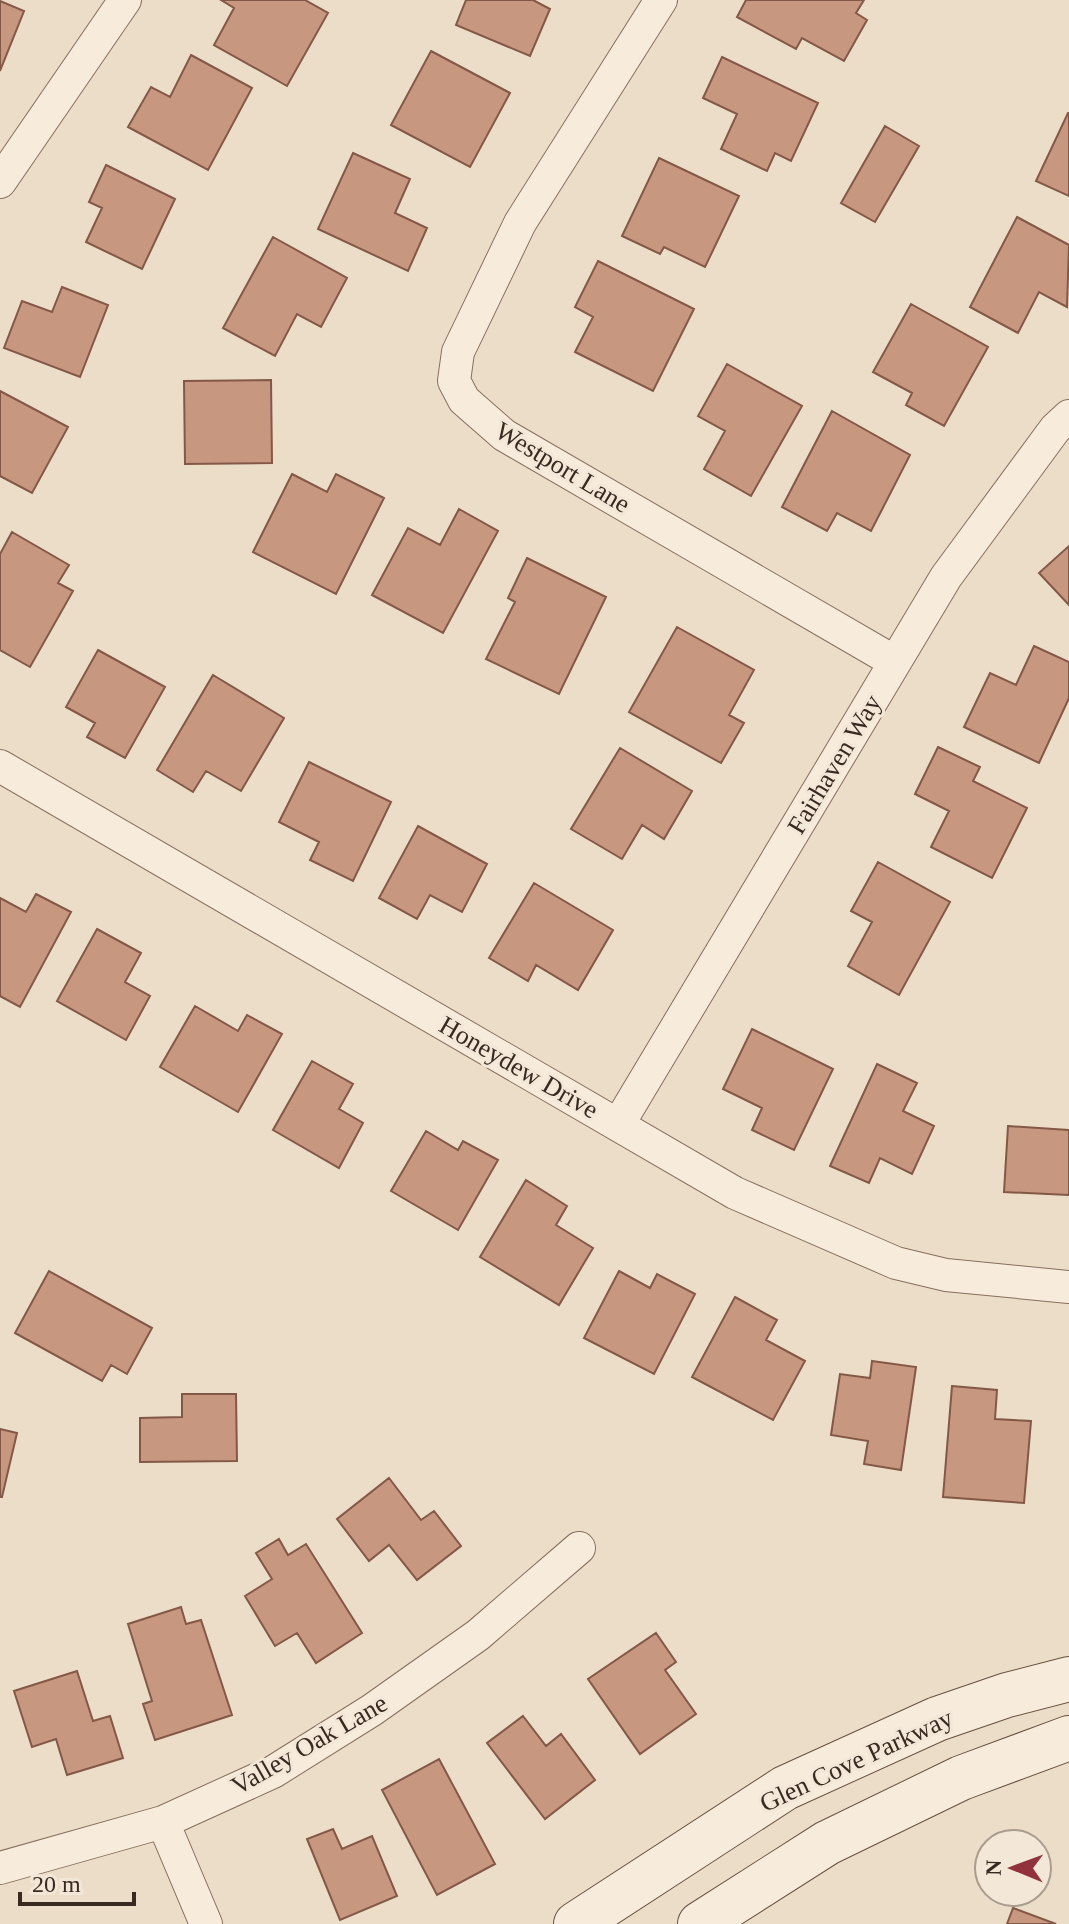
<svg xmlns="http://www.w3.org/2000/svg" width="1069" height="1924" viewBox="0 0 1069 1924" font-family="Georgia,serif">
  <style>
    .building { fill: #c79780; stroke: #845846; stroke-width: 2 }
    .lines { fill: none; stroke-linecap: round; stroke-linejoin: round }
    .minor-casing { stroke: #866f5e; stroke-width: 34 }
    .secondary-casing { stroke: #685141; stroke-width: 46 }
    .minor { stroke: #f7ebdb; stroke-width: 32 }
    .secondary { stroke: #f7ebdb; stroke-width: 44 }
    .labels { text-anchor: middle; stroke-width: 6; stroke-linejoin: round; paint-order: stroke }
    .street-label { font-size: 26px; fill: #382921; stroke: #f3e8d7 }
  </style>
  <rect width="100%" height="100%" fill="#ecddc8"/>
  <path class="building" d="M221,0H305L328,13L287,86L214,45L234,8Z
    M466,0H533L550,9L530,56L456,25Z
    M746,0H864L856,13L867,20L844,61L802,38L796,49L737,17Z
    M0,1L24,11L0,71Z
    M431,51L510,93L470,167L391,125Z
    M191,55L252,88L208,170L128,127L151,87L170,97Z
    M722,57L818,103L791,161L775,153L767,171L721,149L737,114L703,98Z
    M1068,113H1069V196L1036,181Z
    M885,126L919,146L875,222L841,203Z
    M353,153L410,179L395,213L427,228L408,271L318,229Z
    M659,158L739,196L705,267L664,247L660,254L622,236Z
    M106,165L175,199L142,269L86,242L102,208L89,202Z
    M1017,217L1069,245L1067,307L1039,292L1018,333L970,307Z
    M273,237L347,278L321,327L297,314L275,356L223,328Z
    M598,261L694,309L653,391L575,352L593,317L575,307Z
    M62,287L108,305L80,377L4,348L22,301L52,312Z
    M911,304L988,347L944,426L906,405L912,393L873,372Z
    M727,364L802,406L751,496L704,469L725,431L698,416Z
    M271,380L272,463L185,464L184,381Z
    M0,391L68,427L32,493L0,476Z
    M832,411L910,455L871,531L837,513L827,531L782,507Z
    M292,474L327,492L336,474L384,498L336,594L253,552Z
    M459,509L498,531L443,633L372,595L408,528L440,545Z
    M12,532L69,565L58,583L73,591L30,667L0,650V554Z
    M1069,546V605L1039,573Z
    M527,558L606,597L559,694L486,659L515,602L508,598Z
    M677,627L754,670L729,715L744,723L721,763L629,712Z
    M1034,646L1069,662V698L1039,763L964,727L990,673L1016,685Z
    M98,650L165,687L125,758L87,737L95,723L66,707Z
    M213,675L284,718L241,791L206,771L193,792L157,770Z
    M938,747L980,767L973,781L1027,808L992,878L931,847L949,811L915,794Z
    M620,748L692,791L664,839L642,825L622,859L571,829Z
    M309,762L391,802L353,881L310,860L319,842L279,822Z
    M418,826L487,864L462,912L430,895L417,919L379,898Z
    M878,862L950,902L899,995L848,966L872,922L851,911Z
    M534,883L613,930L578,990L536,965L528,981L489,958Z
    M36,894L71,912L20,1007L0,996V898L26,912Z
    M97,929L141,953L125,982L150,996L126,1040L57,1001Z
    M195,1006L238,1031L247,1015L282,1034L238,1112L160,1067Z
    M752,1029L833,1069L794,1150L752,1130L762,1108L723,1089Z
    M312,1061L353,1084L339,1109L363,1123L339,1168L273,1130Z
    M877,1064L917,1083L903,1111L934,1126L912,1174L880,1158L869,1183L830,1166Z
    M1008,1126L1069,1130V1195L1004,1192Z
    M426,1131L458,1150L463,1141L498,1160L458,1230L391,1191Z
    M526,1180L567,1206L556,1225L593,1248L559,1305L480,1257Z
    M49,1271L152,1328L127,1374L111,1365L102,1381L15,1333Z
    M619,1271L650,1288L657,1274L695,1294L654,1374L584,1338Z
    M735,1297L777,1320L766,1340L805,1361L773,1420L692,1377Z
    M872,1361L916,1367L901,1470L864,1464L868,1441L831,1435L840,1374L870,1378Z
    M952,1386L997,1390L995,1419L1031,1421L1024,1503L943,1497Z
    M182,1394H236L237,1461L140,1462V1418L182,1417Z
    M0,1429L17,1433L2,1497H0Z
    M389,1478L421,1520L434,1511L461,1546L417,1580L389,1545L369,1561L337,1519Z
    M279,1539L288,1555L306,1544L362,1633L316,1663L297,1633L275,1646L245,1596L272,1579L256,1553Z
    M181,1607L186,1624L201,1620L232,1715L155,1740L143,1704L152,1701L128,1624Z
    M656,1633L676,1662L665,1670L696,1714L640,1754L588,1679Z
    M77,1671L93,1721L110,1716L123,1758L67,1775L56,1739L32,1747L14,1691Z
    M523,1716L546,1746L561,1734L595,1780L545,1819L487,1743Z
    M439,1759L495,1864L437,1895L382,1790Z
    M333,1829L342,1849L372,1836L397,1896L340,1920L307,1839Z
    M1013,1908L1056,1924H1007Z"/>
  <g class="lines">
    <g class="minor-casing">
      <path id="minor" d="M661,0L520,223L458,352L454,381L464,400L504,435L895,662
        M0,182L125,0
        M0,766L735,1193L896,1263L946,1275L1069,1287
        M618,1125L946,577L1055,429L1069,416
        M163,1822L206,1924
        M0,1868L163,1822L273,1772L372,1710L478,1635L579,1548"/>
    </g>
    <g class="secondary-casing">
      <path id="secondary" d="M576,1924L785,1788L937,1719L1007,1695L1069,1679
        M700,1924L827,1843L961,1778L1069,1738"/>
    </g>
    <use href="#minor" class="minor"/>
    <use href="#secondary" class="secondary"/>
  </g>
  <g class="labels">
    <g class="street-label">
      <text transform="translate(563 467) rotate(31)" y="9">Westport Lane</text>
      <text transform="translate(834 764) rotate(-59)" y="9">Fairhaven Way</text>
      <text transform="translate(519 1067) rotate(30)" y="9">Honeydew Drive</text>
      <text transform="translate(309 1744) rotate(-30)" y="9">Valley Oak Lane</text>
      <text transform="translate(856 1760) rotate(-25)" y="9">Glen Cove Parkway</text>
    </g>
  </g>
  <g transform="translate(1013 1868) rotate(271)"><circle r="38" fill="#f3e8d7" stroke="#a89c8e" stroke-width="2"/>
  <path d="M0-6L14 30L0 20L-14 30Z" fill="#91323d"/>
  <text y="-12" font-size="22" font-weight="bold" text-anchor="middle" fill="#382921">N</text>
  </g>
  <path d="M20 1892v12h114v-12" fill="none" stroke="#382921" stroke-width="4"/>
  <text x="32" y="1892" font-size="24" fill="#382921" stroke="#f3e8d7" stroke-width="6" paint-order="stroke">20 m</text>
</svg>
